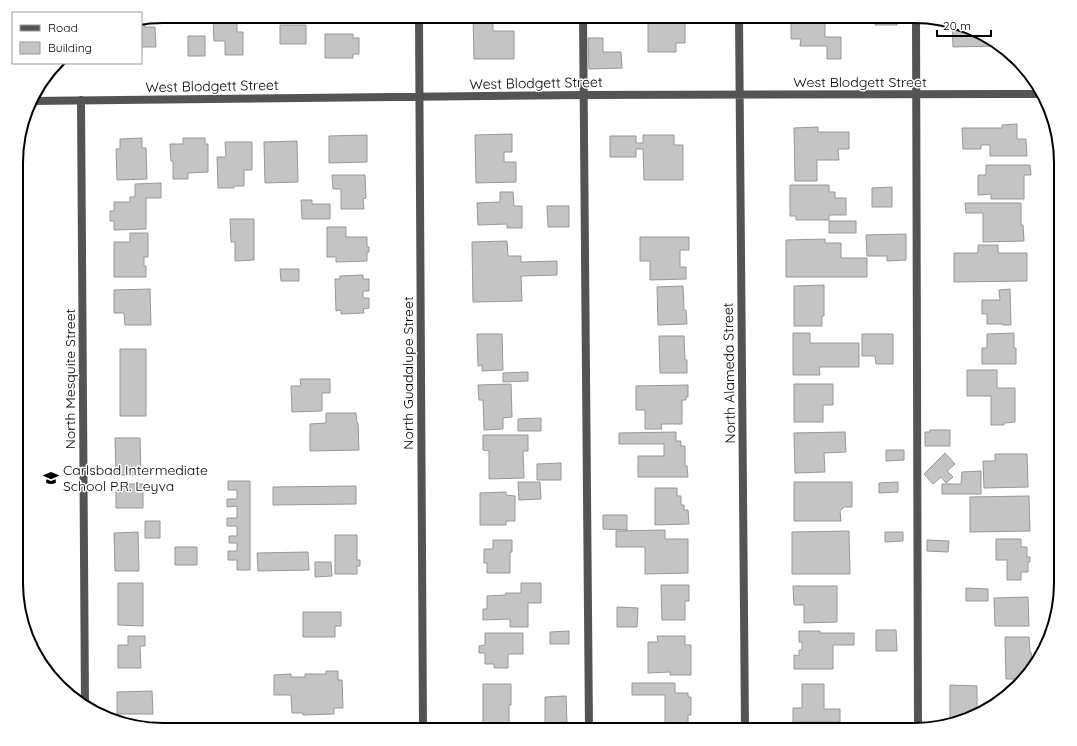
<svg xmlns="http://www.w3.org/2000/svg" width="1077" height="746" viewBox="0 0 1077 746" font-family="Quicksand,sans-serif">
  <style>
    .building { fill: #c4c4c4; stroke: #989898 }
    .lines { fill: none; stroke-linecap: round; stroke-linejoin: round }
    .service { stroke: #545454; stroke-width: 8 }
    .minor { stroke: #545454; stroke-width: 8 }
    .labels { text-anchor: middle; stroke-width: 3; stroke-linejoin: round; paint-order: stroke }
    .street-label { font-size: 14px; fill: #000; stroke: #fff }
    .poi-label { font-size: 14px; fill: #000; stroke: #fff; text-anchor: start }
    .rim { fill: none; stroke: #000; stroke-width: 2 }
  </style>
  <rect width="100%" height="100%" fill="#fff"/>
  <path class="building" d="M207,16H237V32H243V55H225V41H214L213,19H207Z
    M271,16H291V20H271Z
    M800,16H825V37H841V59H827V46H800L801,39H791V22H800Z
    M875,16H897V25H875Z
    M473,17H493V31H514V59H474Z
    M141,20H145V27H155L156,47H141Z
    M648,21H685V43H676V52H648Z
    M952,22L961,24L998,44V46L953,47Z
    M280,25H306V44H280Z
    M325,34H353V38H359V54H353V58H325Z
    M188,36H205V56H188Z
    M588,38H603V52H621L622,68L589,69Z
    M1017,124V139H1026L1027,156H990V145H981V149H963L962,128H1002V125Z
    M818,127V132H849V149H838L839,160H817V181H795L794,128Z
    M512,134V152H504V162H516V182L476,183L475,135Z
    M367,135V162L329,163V136Z
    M643,135H674V145H683V180H644L643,149H636V157H610V136H636V143H643Z
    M142,138V148H146L147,179L117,180L116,149H120V139Z
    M183,138H205V144H208V172L188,173V179H173V161H171L170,144H183Z
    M297,141L298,182L265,183L264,142Z
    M225,142H252V170H244V186H234V188H218L217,157H226Z
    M986,165H1030L1031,175H1024V199H991V194L978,195V175H986Z
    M332,175H365L366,198L363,199L364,209H341V189H333Z
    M161,183V198H146V229L114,230V221H110V211H114V202H130V197H135V184Z
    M790,185H829V192H835V198H846V215H829V220H796V216H790Z
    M892,187V207H872V188Z
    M500,192H513L514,206H522V228H507V224L478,225L477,203L500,202Z
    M301,200H312V204H330V219H302Z
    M965,203H1021V225H1023L1024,241L983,242V213H966Z
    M547,206H569V227H548Z
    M230,219H254V260L235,261V242H231Z
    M829,221H856V233H829Z
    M327,227H346V237H367V247H369V252H367V261L336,262V257H327Z
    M130,233H148V257H144V266H146V277H114V242H130Z
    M906,234V260L887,261V256H867L866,235Z
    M640,237H689V250H680V267H686V279L650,280V261H640Z
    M825,239V243H841V258H867V277H786V240Z
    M507,241L508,256H521V262L557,261V275L521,276L522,301L473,302L472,242Z
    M978,245H998V253H1027V281L954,282V253H978Z
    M280,269H299V281H281Z
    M363,275V279H369V291H363V298H369V308L363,309L364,313L341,314V310L336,311L335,279H340V276Z
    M824,285V316H822V326H794V286Z
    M683,286L684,310H686L687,324L658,325L657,287Z
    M150,289L151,325H125L124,313H114V290Z
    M1010,289L1011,325H1003V324H987V314H982V300H1000L999,290Z
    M793,333H810V343H859V367H819L820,375H793Z
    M1014,333V348H1016V364H982V348H987V334Z
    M477,334H502L503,370L482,371V365L478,366Z
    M862,334H893V364H876L875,356H862Z
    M659,336H684L685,360H687V373H660Z
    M120,349H146V416H120Z
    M967,370H997V388H1015V422L1004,423V425H991V396H967Z
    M528,372V381L503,382V373Z
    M300,379H330V393H322V411L292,412L291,386H301Z
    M511,384L512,417L503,418V429L484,430L483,400H479L478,385Z
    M794,384H833V405H823V422H794Z
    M688,385V397H686V400H682V424H661L662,429H645V410H636V386Z
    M326,413H356L357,423H358L359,450L310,451V424L326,423Z
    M541,418V431H518V419Z
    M930,430H950V446H925V432H930Z
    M676,432V441H681V446H685V466H687L688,477H638V456H664V444H619V433Z
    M845,432L846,452L824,453L825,472L795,473L794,433Z
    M483,435H528V451H523L524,478L489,479V451L483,450Z
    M115,438H140L141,475H116Z
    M886,450H904V460L886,461Z
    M945,453L955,464L947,471L953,477L946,483L941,477L933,484L924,474Z
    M995,454H1027L1028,487L984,488L983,461H995Z
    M561,463V480H537V464Z
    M981,471V494H942V484H961L962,472Z
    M228,481H250V570H237V560H228V551H237V543H229V536H237V526H227V518H237V506L227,507V499H237V490H228Z
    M518,482H540L541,499L519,500Z
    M794,482H852V507H844L840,511L841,521H794Z
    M898,482V492L879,493V483Z
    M121,484H143V508H116V491L121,492Z
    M356,486V504L273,505V487Z
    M655,488H677V496H681V505H684V510H688L689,524L655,525Z
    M506,492V495L515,496V521H506V525H480V493Z
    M1029,496L1030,531L970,532V497Z
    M603,515H627V530L603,529Z
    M145,521H160V538H145Z
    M665,530V539H688V573L645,574V547H616V531Z
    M849,531L850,574H792V532Z
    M138,532L139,571H115L114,533Z
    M885,532H903V541L885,542Z
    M335,535H357V560H360V566H357V574H335Z
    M996,539H1021V547H1027V557H1030V562H1028V572H1021V580H1007V560H996Z
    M493,540H512V552H510V573H487V563H484V549H493Z
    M927,540L949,541L948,552L927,551Z
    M175,547H197V565H175Z
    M308,552L309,570L258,571L257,553Z
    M315,562H331L332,576L315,577Z
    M118,583H143V626L118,625Z
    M521,583H541V603H528V627H510V619L483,620V609H487V596L506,595V593H521Z
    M661,585H689V601H685V620H662Z
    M793,586H837V622L804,623V605H794Z
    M966,588L988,589V601H966Z
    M1028,597L1029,626H995L994,598Z
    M617,607L638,608L637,627H617Z
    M303,612H341V626H335V637H303Z
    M876,630H896L897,651H876Z
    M569,631V644H550V632Z
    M799,631H820V633H854V645H833V669H794V655L799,656V650H802V642H799Z
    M485,633H523V654H508V668H494V664H485V653H479V646L485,645Z
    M128,636H145V646H140L141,668H118V645H128Z
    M657,636H685V645H691V675H670V672L648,673V642H658Z
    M1005,637H1029L1030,652H1031L1032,659H1030V673L1023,679H1006Z
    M326,671H338V680H342L343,708H334V714L303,715V713H292L291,695H274V675L291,674V677H305V674H326Z
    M632,683H675V693H688V697H691V715H688V725H665V695H632Z
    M483,684H511V705H509V725H483Z
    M802,684H824V709H840V722H793V708H802Z
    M950,685L977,686V715L950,722Z
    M152,691L153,714H117V692Z
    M566,696L567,722L545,723V697Z"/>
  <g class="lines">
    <path class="service" d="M583,16L589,730
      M916,16L918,729
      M244,730L423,729"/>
    <path class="minor" d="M419,16L423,730
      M739,16L745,730
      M81,100L85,706
      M30,101L583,95L1042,94"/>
  </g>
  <defs>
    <g id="school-bare" transform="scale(1.2)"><path d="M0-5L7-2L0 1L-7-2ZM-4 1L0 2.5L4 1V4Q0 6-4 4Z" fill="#000" stroke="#fff" stroke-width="2.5" paint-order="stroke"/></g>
  </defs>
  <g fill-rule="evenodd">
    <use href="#school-bare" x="51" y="478"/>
  </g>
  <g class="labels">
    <g class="street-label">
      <text x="860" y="87">West Blodgett Street</text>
      <text transform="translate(536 83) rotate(-1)" y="5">West Blodgett Street</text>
      <text transform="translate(212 86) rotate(-1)" y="5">West Blodgett Street</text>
      <text transform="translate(408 373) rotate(-90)" y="5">North Guadalupe Street</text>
      <text transform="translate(729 373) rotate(-91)" y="5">North Alameda Street</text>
      <text transform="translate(70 379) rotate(-90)" y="5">North Mesquite Street</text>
    </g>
    <g class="poi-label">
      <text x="63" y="475">Carlsbad Intermediate<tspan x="63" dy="16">School P.R. Leyva</tspan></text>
    </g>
  </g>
  <path d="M0 0H1077V746H0ZM163 23H914A140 140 0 0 1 1054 163V583A140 140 0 0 1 914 723H163A140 140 0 0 1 23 583V163A140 140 0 0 1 163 23Z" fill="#fff" fill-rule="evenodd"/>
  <path class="rim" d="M163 23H914A140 140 0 0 1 1054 163V583A140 140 0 0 1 914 723H163A140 140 0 0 1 23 583V163A140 140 0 0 1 163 23Z"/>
  <rect x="12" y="12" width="130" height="52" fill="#ffffff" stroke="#999999"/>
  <rect x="20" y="25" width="20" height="6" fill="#545454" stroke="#999999"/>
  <text x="48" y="32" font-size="12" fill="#000000">Road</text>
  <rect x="20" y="42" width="20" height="12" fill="#c4c4c4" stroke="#999999"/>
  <text x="48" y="52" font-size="12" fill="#000000">Building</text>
  <path d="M937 30v6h54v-6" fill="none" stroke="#000000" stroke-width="2"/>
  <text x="943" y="30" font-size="12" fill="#000000" stroke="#ffffff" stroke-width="3" paint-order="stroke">20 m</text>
</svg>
